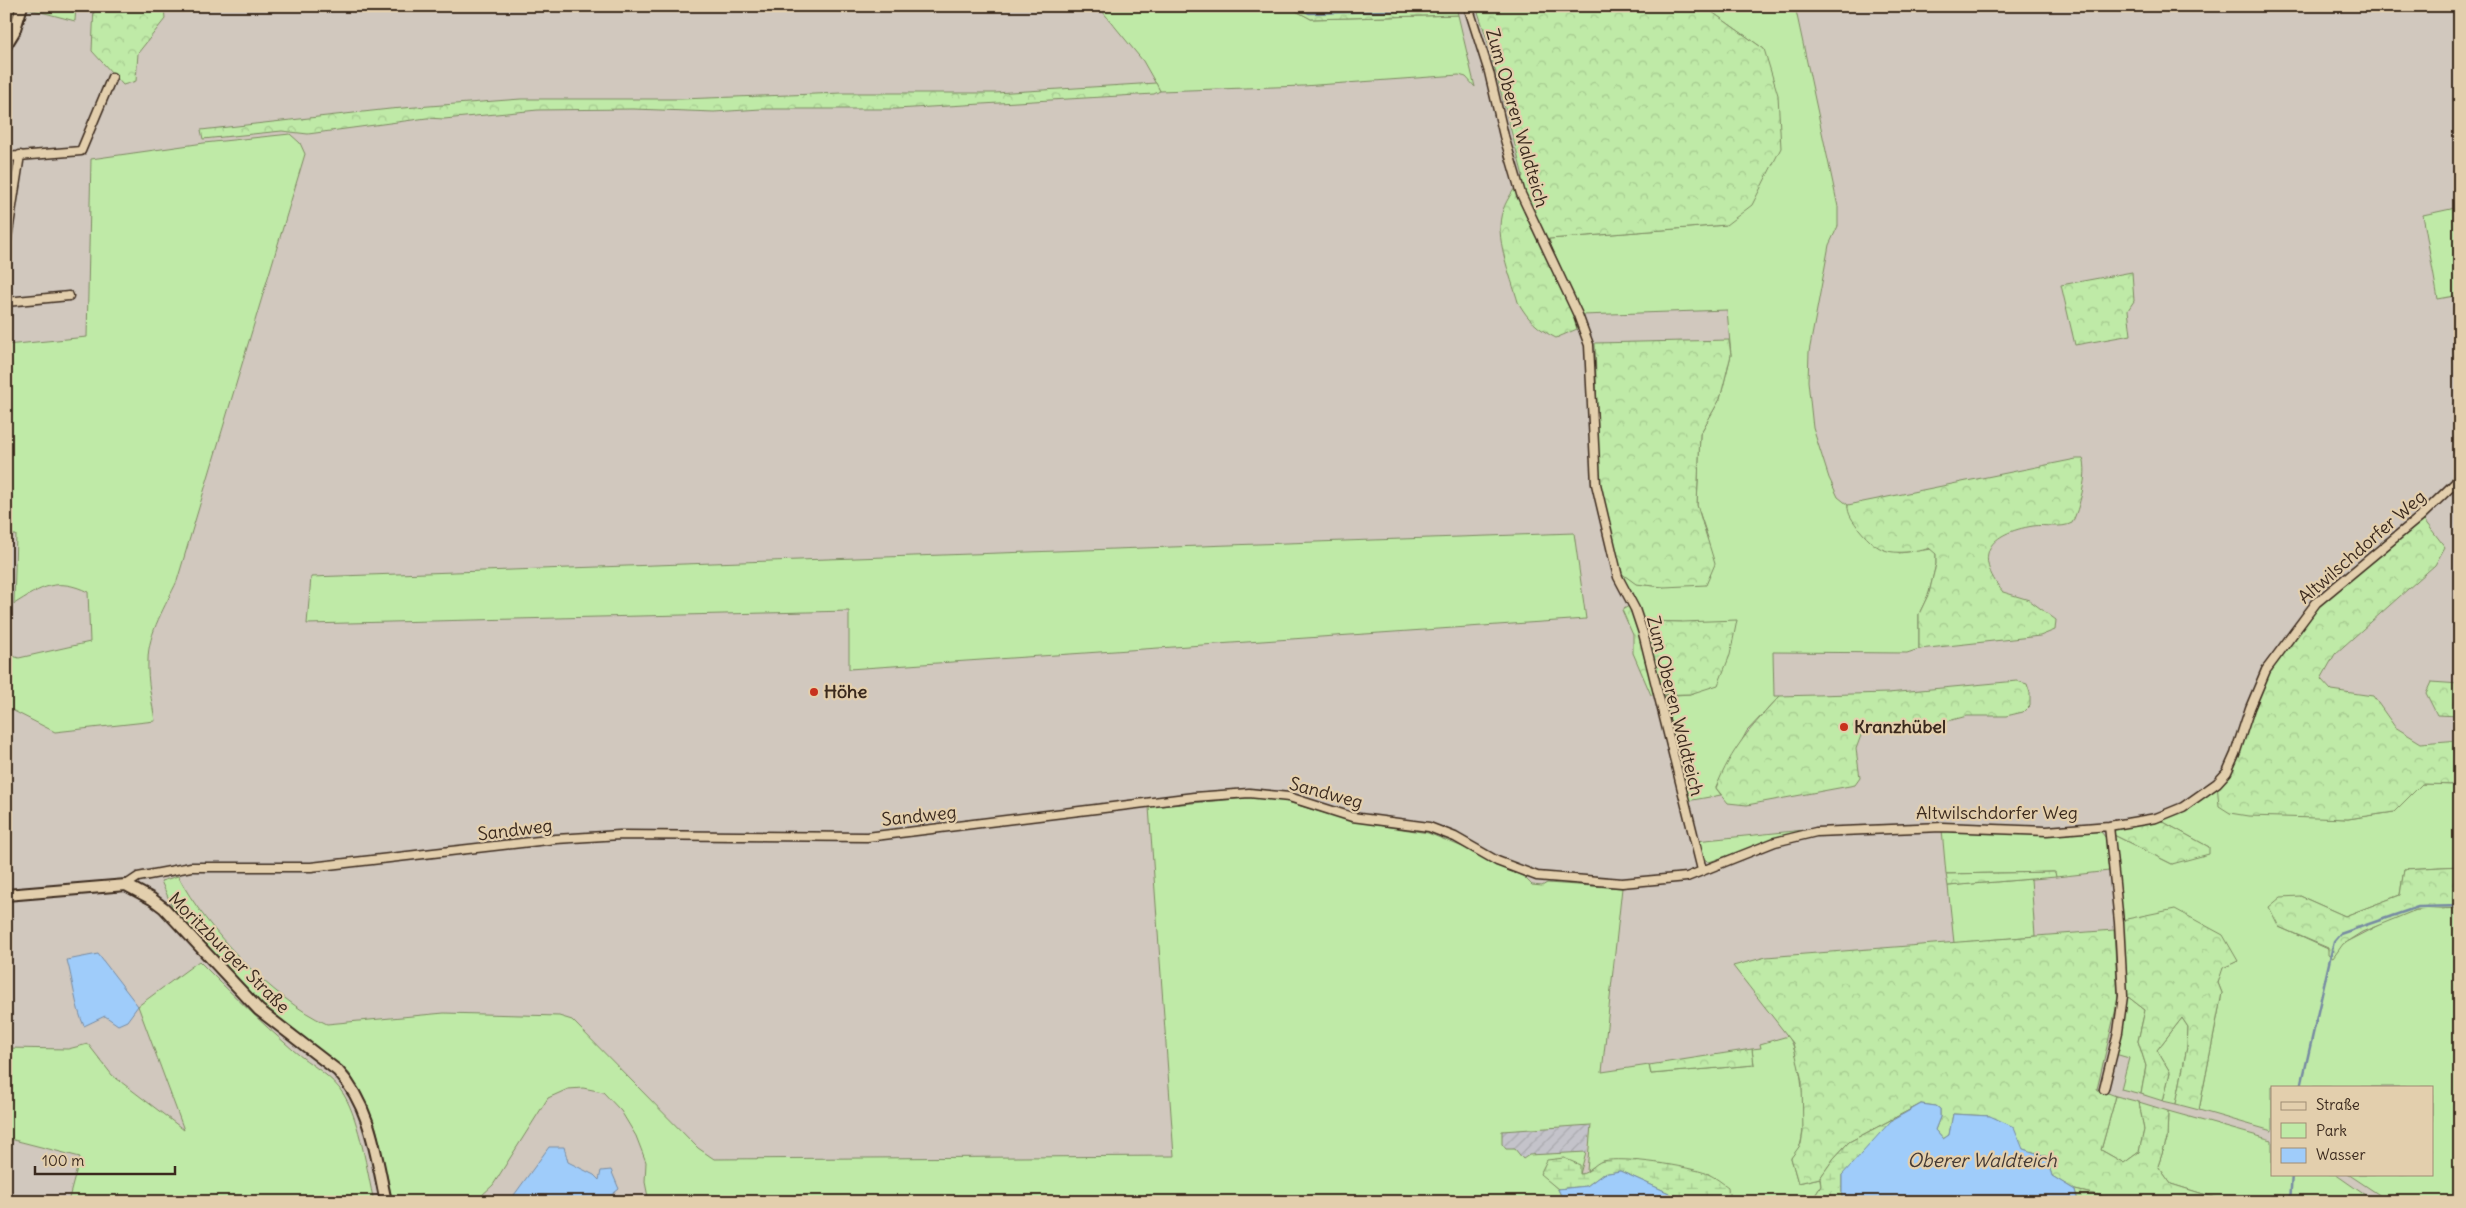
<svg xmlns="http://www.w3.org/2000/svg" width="2466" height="1208" viewBox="0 0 2466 1208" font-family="Delius,sans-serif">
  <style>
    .industrial { fill: url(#industrial-furrows) }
    .green { fill: #bfeaa7; stroke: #7d8a62 }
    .forest { fill: url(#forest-crowns); stroke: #7d8a62 }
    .wetland { fill: url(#wetland-marsh); stroke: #7d8a62 }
    .water { fill: #9fccfa; stroke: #778ba2 }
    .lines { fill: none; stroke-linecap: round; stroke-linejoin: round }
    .stream { stroke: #778ba2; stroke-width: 2.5 }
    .street-casing { stroke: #3b2a1e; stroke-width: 11 }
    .secondary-casing { stroke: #3b2a1e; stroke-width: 14 }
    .street { stroke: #e3cfad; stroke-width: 8 }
    .secondary { stroke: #e3cfad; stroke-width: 10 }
    .poi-dot { fill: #c8321e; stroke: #e3cfad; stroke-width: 2 }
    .labels { text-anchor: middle; stroke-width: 4.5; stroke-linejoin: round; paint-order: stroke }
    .street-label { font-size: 18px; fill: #3b2a1e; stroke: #e3cfad }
    .poi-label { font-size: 18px; font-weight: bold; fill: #3b2a1e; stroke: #e3cfad; text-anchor: start }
    .water-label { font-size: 19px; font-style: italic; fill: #453a34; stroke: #e3cfad }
  </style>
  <defs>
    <pattern id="industrial-furrows" width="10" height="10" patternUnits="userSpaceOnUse" patternTransform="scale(1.25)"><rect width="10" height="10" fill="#c4c3ca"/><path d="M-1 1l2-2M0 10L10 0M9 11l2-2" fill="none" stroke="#a9a8ad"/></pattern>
    <pattern id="forest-crowns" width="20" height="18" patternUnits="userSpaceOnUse" patternTransform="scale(1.25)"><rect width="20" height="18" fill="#bfeaa7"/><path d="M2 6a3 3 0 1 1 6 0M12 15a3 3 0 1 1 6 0" fill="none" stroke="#a5c98f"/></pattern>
    <pattern id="wetland-marsh" width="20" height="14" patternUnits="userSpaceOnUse" patternTransform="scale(1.25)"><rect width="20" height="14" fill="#bfeaa7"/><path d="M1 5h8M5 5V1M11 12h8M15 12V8" fill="none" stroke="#a5c98f"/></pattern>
  </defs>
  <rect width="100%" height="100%" fill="#d1c8be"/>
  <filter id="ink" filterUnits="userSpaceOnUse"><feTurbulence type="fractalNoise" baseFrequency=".02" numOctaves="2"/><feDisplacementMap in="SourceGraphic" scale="10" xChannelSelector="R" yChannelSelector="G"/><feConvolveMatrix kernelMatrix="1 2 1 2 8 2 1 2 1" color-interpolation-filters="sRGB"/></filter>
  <g filter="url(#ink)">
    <path class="industrial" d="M1591,1125L1587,1152L1529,1155L1523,1159L1518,1153L1506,1149L1502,1144V1131Z"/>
    <path class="green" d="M6,6H18L6,37Z
      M26,6H76L75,21L26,8Z
      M1098,6H1287L1311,19L1458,15L1475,87L1466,77L1459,75L1303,86L1160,91L1143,61Z
      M1733,6H1795L1838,207V226L1829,245L1809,352L1808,381L1813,428L1829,478L1838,497L1848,505V508L1899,553L1932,549L1936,554V564L1929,593L1919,614V649L1907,653L1773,652L1774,696H1780L1747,731L1716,788L1721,795L1687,801L1661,696L1690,694L1682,622L1644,621L1621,573L1637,584L1664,587L1708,538L1697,505L1700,434L1720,399L1731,355L1727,310L1582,315L1548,239L1726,225L1764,49L1712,12Z
      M290,134L300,143L305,154L177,581C166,605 148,633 148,660C147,681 152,701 155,721L55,732L6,707V654L19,658L90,642L88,592C57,577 41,587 14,604L16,535H6V345L87,337L91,159L204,143Z
      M2460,207V295L2438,299L2423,215Z
      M1574,533L1586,619L849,669V611L307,624L311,577Z
      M2217,783L2230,813L2348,819L2394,812L2422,784L2460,785V866L2404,869L2400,895L2345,916L2300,896L2279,927L2328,949C2357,940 2387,916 2417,910C2431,908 2446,909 2460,908V1202H2390L2348,1174H2432V1087H2272V1131L2199,1110L2222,993L2218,983L2222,968L2238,961L2122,920L2114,835L2172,864L2209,847L2156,818L2183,807Z
      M1259,797L1281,800L1351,821L1428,833L1475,852L1524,877L1532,885L1542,886L1547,883L1622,888L1602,1072L1649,1065L1651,1074L1754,1065L1752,1049L1761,1048L1760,1044L1788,1036C1802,1054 1807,1119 1801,1142C1800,1148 1795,1153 1791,1158L1798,1183L1820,1178L1821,1186L1811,1202H1729V1193L1709,1174L1656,1163L1602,1161L1587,1171L1591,1125L1502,1131V1144L1506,1149H1515L1523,1159L1529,1155L1586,1152L1580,1174L1540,1173L1558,1189L1564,1202H649L645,1182L646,1162L636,1136L621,1111L603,1092L583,1088L568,1089L548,1098L493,1185L480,1197L472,1202H393L376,1128L362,1094L349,1073L261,1003L174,911L161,881L178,876C205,928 273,1000 327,1024L444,1013L559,1016L572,1020L698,1148L714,1159L1174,1156L1149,807Z
      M1804,830L1709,862L1701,857L1696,841Z
      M1942,830L2047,835L2094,830L2101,832L2106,838L2109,871L2056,877L2054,872L1946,874Z
      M2031,879L2035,936L1954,943L1948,886Z
      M199,961C229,991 260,1022 293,1050C310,1065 332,1075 344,1095C360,1122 367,1171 374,1202H68L80,1157L6,1138V1048L68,1049L88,1044L112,1075L184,1130L138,1006Z
      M2127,996L2145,1010L2138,1041L2146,1066L2141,1094L2121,1089L2129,1058L2115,1054L2123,1026Z
      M2182,1018L2188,1027L2187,1047L2176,1104L2163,1101L2170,1072L2157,1050Z
      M2116,1096L2139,1102L2144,1130L2139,1152L2124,1163L2101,1150Z
      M2168,1111L2272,1140V1174H2335L2375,1202H2229L2171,1184L2158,1166L2167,1139Z"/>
    <path class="forest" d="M94,6H164L165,19L138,53L136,81L123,85L92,51Z
      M1287,6H1456L1458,15L1311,19Z
      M1476,6H1733L1712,12L1764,49L1778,95L1781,148L1752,205L1726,225L1549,239L1577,329L1556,338C1538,329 1528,320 1518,302C1511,277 1493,235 1503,210C1507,198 1516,187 1523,176L1487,39Z
      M1156,83L1160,91L1154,94L896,109H761L714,112L633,109L538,110L444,119L427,118L308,134L282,131L203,139L201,130L390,109L521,99H681L842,93H995Z
      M2132,272L2134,301L2128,310L2131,335L2075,345L2061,285Z
      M1729,340L1731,355L1720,399L1700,434L1697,505L1715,564L1706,585L1664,587L1636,584L1621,573L1599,483L1595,343Z
      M2076,459H2083C2089,472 2079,510 2072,523C2061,529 2045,524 2033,526C1990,533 1972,554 2003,592L2029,600L2056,620L2055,630L2040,636L1919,649V614L1929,593L1936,564V554L1929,548C1920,552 1914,551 1906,552C1883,554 1873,546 1859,529C1854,522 1847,514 1848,505Z
      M2421,516L2445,547L2435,565L2335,654L2321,679L2331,690L2373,696L2395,727L2421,743L2460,740V785L2422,784L2394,812L2348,819L2248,816L2230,813L2219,806L2217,783L2227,772L2266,670L2316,603Z
      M1629,606L1644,621L1682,622L1737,620L1730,655L1718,685L1690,694L1651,695L1633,653V635L1622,610Z
      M2017,681L2027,684L2030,693V705L2023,712L2006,716H1967L1918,729L1900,730L1882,727L1863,730L1856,749L1860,778L1855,785L1747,805L1728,803L1716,788C1731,749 1752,726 1780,696L1888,693Z
      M2431,682L2460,684V716L2437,715L2426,693Z
      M2156,818L2209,847V854L2172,864L2114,835L2113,826Z
      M2460,866V908L2416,910L2362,932L2343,944L2333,958L2328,955V948L2279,927L2269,907L2281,897L2300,896L2345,916L2400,895L2404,869Z
      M2055,872L2056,877L1948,886L1946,874Z
      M2175,909L2223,935L2238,961L2223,968L2218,983L2222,993L2199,1110L2176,1104L2187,1047L2188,1027L2182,1018L2157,1050L2170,1072L2163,1101L2141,1094L2146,1066L2138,1041L2145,1010L2127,996L2122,920Z
      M2114,930L2118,1000L2097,1089L2116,1096L2101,1150L2124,1163L2139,1152L2144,1130L2139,1102L2168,1111L2167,1139L2158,1166L2171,1184L2229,1202H2287H2110L2106,1197L2075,1190L2052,1176L2046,1156L2023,1149L1990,1116L1953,1114L1949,1135L1943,1139L1935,1130L1940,1117L1921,1104L1849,1142L1834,1158L1820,1178L1798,1183L1791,1158L1801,1144L1803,1132L1802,1081L1793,1043L1733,966L1766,957Z
      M1752,1049L1754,1065L1651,1074L1649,1065Z"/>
    <path class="wetland" d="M1921,1104L1936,1106L1940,1109V1117L1842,1175V1202H1811L1821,1186L1820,1178L1834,1158L1849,1142Z
      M1564,1158L1580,1165V1174C1589,1174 1594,1163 1603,1161C1623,1156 1688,1166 1708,1174C1715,1177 1721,1182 1728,1187L1729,1202H1679L1669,1193L1620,1171L1603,1174L1587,1186L1558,1189L1540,1174L1547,1160Z
      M2075,1190L2106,1197L2110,1202H2078Z"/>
    <path class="water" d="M98,954L138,1006L127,1021L118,1025L105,1016L84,1026C75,1006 73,981 67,960Z
      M1921,1104L1936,1106L1940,1109V1117L1935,1130L1943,1139L1949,1135L1953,1114L1990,1116L2014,1127L2023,1149L2046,1156L2052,1176L2075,1190L2078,1202H1842V1175L1891,1121Z
      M549,1147H564L568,1162L594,1175L599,1180L601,1171L611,1170L619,1189L609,1197L612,1202H509Z
      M1620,1171L1669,1193L1679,1202H1564L1558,1189L1587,1186L1603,1174Z"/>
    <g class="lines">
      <path class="stream" d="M1295,6L1309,13L1453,9L1481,6
        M2301,1087L2334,941L2340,934L2418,907L2460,906
        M2290,1202L2292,1174"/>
      <g class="street-casing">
        <path id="street" d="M1468,6L1489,72L1504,136L1521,194L1578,315L1589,345L1596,484L1618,577L1635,609L1643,633L1702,870
          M6,157L81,151L112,77
          M6,245L20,155
          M6,302L69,296
          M126,885L138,877L191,867H311L556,839L620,835L867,837L1194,797L1249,793L1289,797L1352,817L1429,827L1455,837L1497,861L1537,876L1622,883L1687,877L1775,842L1816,832L1942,827L2047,831L2109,826L2156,818L2183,807L2217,783L2227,772L2235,754L2250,708L2266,670L2316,603L2421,516L2455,483L2460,475
          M2104,1089L2118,1032L2123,996L2119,922L2109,826"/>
      </g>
      <g class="secondary-casing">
        <path id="secondary" d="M6,45L14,32L22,6
          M6,895L126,885L152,899L164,908L259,1010L338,1071C371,1107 376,1156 386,1202"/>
      </g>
      <use href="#street" class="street"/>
      <use href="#secondary" class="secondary"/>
    </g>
  </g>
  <g class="poi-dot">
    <circle cx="814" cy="692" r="5"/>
    <circle cx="1844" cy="727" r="5"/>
  </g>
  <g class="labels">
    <g class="street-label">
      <text transform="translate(1517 118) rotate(74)" y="6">Zum Oberen Waldteich</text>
      <text transform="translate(2362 547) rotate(-41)" y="6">Altwilschdorfer Weg</text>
      <text transform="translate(1675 706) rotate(76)" y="6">Zum Oberen Waldteich</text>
      <text transform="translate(1326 793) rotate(15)" y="6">Sandweg</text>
      <text x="1997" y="819">Altwilschdorfer Weg</text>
      <text transform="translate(919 816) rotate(-6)" y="6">Sandweg</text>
      <text transform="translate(515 830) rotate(-7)" y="6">Sandweg</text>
      <text transform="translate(229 953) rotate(45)" y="6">Moritzburger Straße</text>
    </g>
    <g class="poi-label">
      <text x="824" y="698">Höhe</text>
      <text x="1854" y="733">Kranzhübel</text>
    </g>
    <g class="water-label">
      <text x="1982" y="1167">Oberer Waldteich</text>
    </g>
  </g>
  <rect width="2466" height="1208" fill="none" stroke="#e3cfad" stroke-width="25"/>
  <rect x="12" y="12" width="2441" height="1183" fill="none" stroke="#3b2a1e" stroke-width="2" filter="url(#ink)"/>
  <rect x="2271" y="1086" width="162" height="90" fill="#e3cfad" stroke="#a08d74"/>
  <rect x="2281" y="1102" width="25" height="8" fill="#e3cfad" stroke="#a08d74"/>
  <text x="2316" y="1110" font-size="15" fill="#3b2a1e">Straße</text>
  <rect x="2281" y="1123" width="25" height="15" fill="#bfeaa7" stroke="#a08d74"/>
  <text x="2316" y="1136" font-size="15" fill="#3b2a1e">Park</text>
  <rect x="2281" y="1148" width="25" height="15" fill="#9fccfa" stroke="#a08d74"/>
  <text x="2316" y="1160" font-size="15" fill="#3b2a1e">Wasser</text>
  <path d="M35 1166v8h140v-8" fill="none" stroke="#3b2a1e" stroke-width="2.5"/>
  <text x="42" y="1166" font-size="15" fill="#3b2a1e" stroke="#e3cfad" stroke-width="4" paint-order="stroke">100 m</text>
</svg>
